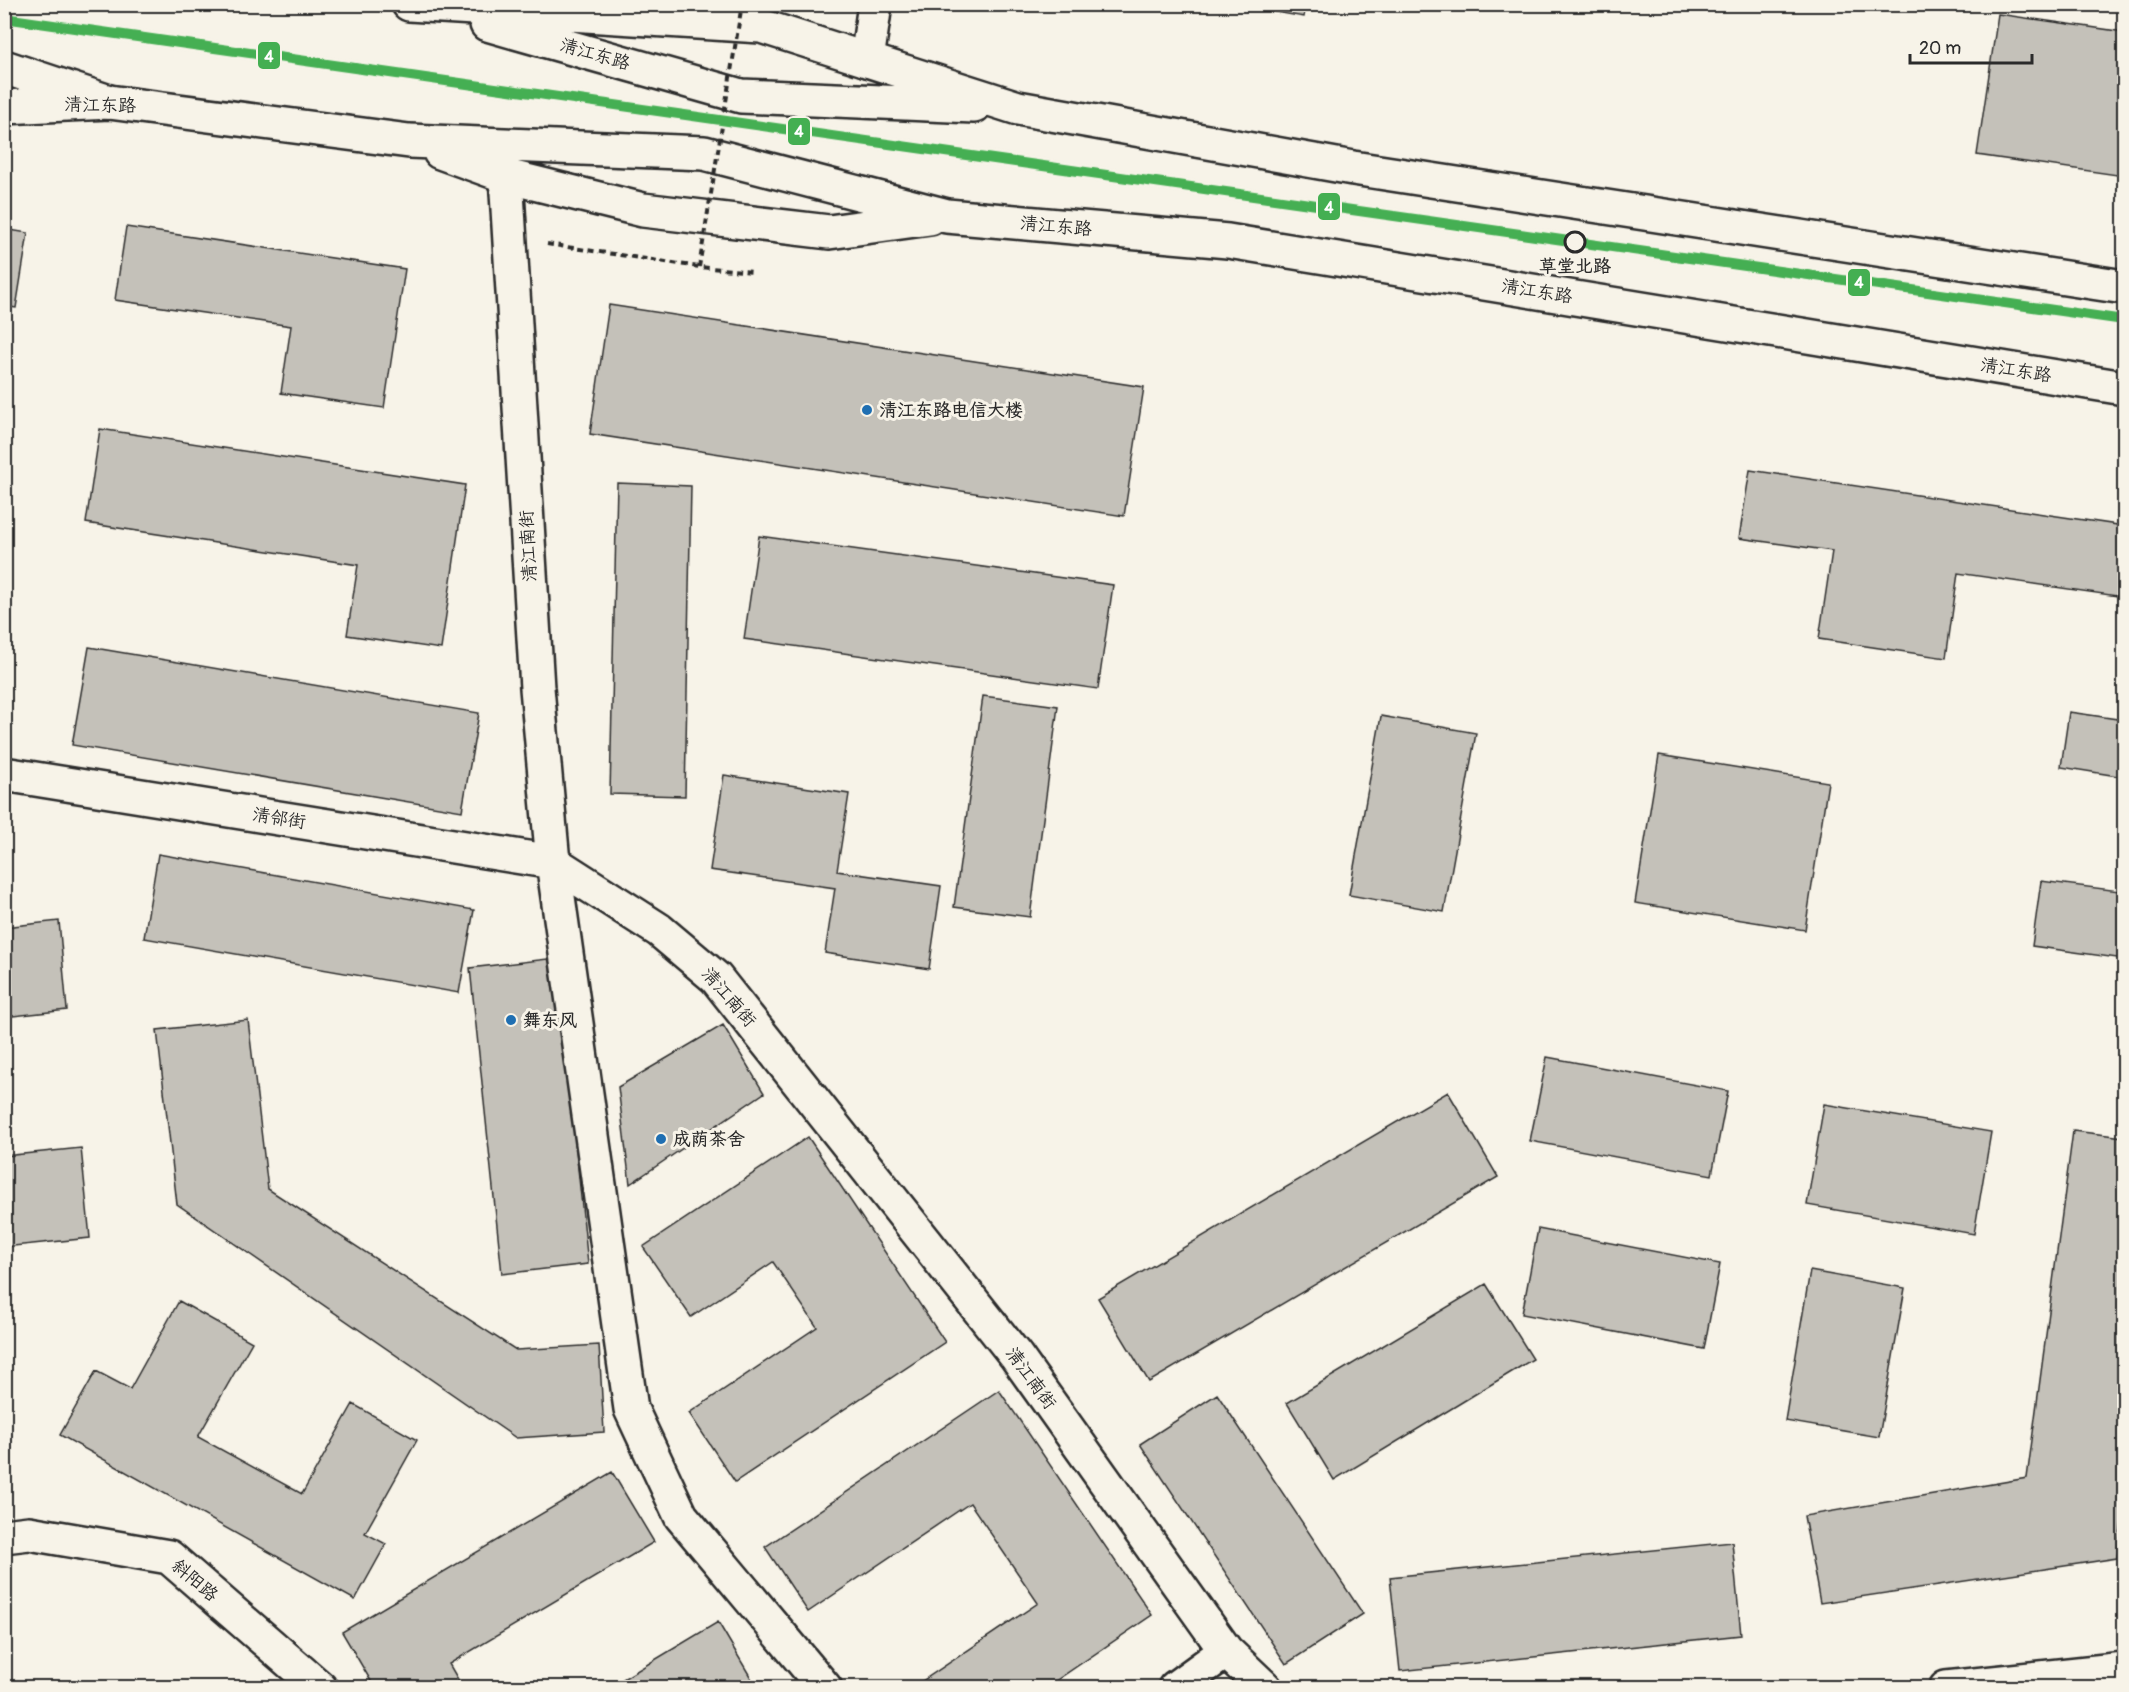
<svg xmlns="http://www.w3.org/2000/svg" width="2129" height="1692" viewBox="0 0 2129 1692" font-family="Pangolin,'LXGW WenKai TC',sans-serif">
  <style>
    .building { fill: #c4c1b9; stroke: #2b2b2b; stroke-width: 1.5 }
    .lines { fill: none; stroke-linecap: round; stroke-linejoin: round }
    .street-casing { stroke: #2b2b2b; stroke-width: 38 }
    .primary-casing { stroke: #2b2b2b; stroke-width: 38 }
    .highway-casing { stroke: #2b2b2b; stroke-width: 38 }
    .path { stroke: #2b2b2b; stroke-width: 4; stroke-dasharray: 6 4.5; stroke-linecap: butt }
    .street { stroke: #f7f3e8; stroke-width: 33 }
    .primary { stroke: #f7f3e8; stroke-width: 33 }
    .highway { stroke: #f7f3e8; stroke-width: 33 }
    .path-bridge { stroke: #2b2b2b; stroke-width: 4; stroke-dasharray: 6 4.5; stroke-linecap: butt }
    .metro-1-casing { stroke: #f7f3e8; stroke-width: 15 }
    .metro-1 { stroke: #44af52; stroke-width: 10 }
    .stop-dot { fill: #f7f3e8; stroke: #2b2b2b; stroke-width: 3 }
    .poi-dot { fill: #1f6fb2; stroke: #f7f3e8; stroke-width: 2 }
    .labels { text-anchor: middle; stroke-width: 6; stroke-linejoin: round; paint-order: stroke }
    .street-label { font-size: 18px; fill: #2b2b2b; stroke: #f7f3e8 }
    .stop-label { font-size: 18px; font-weight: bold; fill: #2b2b2b; stroke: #f7f3e8 }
    .poi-label { font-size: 18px; font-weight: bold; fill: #2b2b2b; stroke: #f7f3e8; text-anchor: start }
    .line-badge { stroke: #f7f3e8; stroke-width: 2 }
    .badge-label { font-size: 16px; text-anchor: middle; font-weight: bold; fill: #fff }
  </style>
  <rect width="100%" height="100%" fill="#f7f3e8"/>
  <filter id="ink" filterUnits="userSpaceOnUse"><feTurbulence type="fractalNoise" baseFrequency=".0167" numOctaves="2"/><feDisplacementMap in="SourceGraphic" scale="12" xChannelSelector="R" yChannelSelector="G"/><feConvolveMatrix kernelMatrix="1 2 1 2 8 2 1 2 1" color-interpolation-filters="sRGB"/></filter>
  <g filter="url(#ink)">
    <path class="building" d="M1230,4H1306L1304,17Z
      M1998,14L2124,32V176L1977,155Z
      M126,227L405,269L384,408L281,393L291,326L115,300Z
      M4,229L28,233L16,308L4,306Z
      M609,305L1144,387L1124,516L590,434Z
      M100,429L465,485L441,649L347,635L358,565L86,523Z
      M4,456L10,457L4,494Z
      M1750,470L2124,526V597L1958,573L1946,658L1819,639L1832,551L1739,538Z
      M617,483L691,486L685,796L610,794Z
      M759,536L1113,585L1098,689L744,639Z
      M89,647L479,713L462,811L72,745Z
      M983,696L1058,706L1030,917L954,907Z
      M2069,712L2124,720V777L2061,767Z
      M1381,716L1476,733L1444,912L1349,895Z
      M1659,755L1828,782L1805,930L1635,903Z
      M724,775L849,794L837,871L941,886L929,969L825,953L835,888L710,870Z
      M158,854L474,910L459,993L144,938Z
      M2124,855V959L2032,946L2041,881L2119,891Z
      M59,921L67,1010L4,1017V927Z
      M556,958L588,1264L502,1274L470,968Z
      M248,1020L268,1189L516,1350L599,1345L604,1432L516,1438L177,1204L157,1030Z
      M723,1025L764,1093L630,1184L618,1087Z
      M1547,1057L1728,1091L1712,1175L1530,1141Z
      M1448,1092L1498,1177L1149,1382L1098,1298Z
      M1824,1104L1991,1132L1974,1234L1807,1205Z
      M2073,1131L2124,1137V1505L2117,1558L1820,1603L1804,1516L2027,1478Z
      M808,1137L945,1342L735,1482L689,1413L817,1327L773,1262L691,1317L643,1247Z
      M81,1148L90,1238L4,1247V1156Z
      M1538,1229L1720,1264L1704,1349L1522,1314Z
      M1810,1271L1905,1288L1879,1437L1785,1421Z
      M1486,1284L1533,1359L1334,1480L1287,1403Z
      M179,1301L252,1342L198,1437L302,1494L353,1404L417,1440L365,1533L386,1544L355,1600L60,1435L96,1371L130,1389Z
      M999,1390L1152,1615L1045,1688H912L1038,1603L970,1503L808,1612L765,1547Z
      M1217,1394L1363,1614L1286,1664L1140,1444Z
      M612,1472L654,1542L449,1664L463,1688H375L342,1632Z
      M1732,1542L1741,1635L1400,1671L1390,1577Z
      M718,1622L757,1688H608Z"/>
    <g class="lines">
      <g class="street-casing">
        <path id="street" d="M867,60L875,4
          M506,176L537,688L553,862L659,930L716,978L1016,1356L1226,1651L1265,1688
          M4,774L553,862L631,1409L681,1516L825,1688
          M4,1536L29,1533L169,1557L320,1688
          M1175,1688L1226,1651
          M1946,1688L2124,1669"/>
      </g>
      <g class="primary-casing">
        <path id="primary" d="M409,4L761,26L1018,108L1353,168L2124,287
          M487,24L741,96L974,106
          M4,107L109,102L409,141L704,153L947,216L1228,241L2124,388
          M440,152L506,176L643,210L829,232L930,218"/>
      </g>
      <g class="highway-casing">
        <path id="highway" d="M4,67L109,102"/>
      </g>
      <path class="path" d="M547,244L699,267L754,272"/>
      <use href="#street" class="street"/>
      <use href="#primary" class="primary"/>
      <use href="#highway" class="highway"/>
      <path class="path-bridge" d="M699,267L742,4"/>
      <g class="metro-1-casing">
        <path id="metro-1" d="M4,18L2124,320"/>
      </g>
      <use href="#metro-1" class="metro-1"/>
    </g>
  </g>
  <circle class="stop-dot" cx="1575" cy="242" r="10"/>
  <g class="poi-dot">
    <circle cx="867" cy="410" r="6"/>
    <circle cx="511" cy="1020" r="6"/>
    <circle cx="661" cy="1139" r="6"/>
  </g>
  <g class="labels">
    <g class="street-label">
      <text transform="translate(595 54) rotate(16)" y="6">清江东路</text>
      <text transform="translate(100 105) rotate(1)" y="6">清江东路</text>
      <text transform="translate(1056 226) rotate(5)" y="6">清江东路</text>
      <text transform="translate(1537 291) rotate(9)" y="6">清江东路</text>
      <text transform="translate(2016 370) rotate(9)" y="6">清江东路</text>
      <text transform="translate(528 546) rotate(-93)" y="6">清江南街</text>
      <text transform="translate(279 818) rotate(9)" y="6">清邻街</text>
      <text transform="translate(729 997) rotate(49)" y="6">清江南街</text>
      <text transform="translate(1031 1378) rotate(54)" y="6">清江南街</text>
      <text transform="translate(195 1580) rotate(40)" y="6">斜阳路</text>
    </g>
    <g class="stop-label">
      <text x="1575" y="272">草堂北路</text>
    </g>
    <g class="poi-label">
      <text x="879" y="416">清江东路电信大楼</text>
      <text x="523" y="1026">舞东风</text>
      <text x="673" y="1145">成荫茶舍</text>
    </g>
  </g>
  <g class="line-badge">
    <rect x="257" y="41" width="24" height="29" rx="6" fill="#44af52"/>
    <rect x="787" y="117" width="24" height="29" rx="6" fill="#44af52"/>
    <rect x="1317" y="192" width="24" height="29" rx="6" fill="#44af52"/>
    <rect x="1847" y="268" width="24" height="29" rx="6" fill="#44af52"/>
  </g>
  <g class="badge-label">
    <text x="269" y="62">4</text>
    <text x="799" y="137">4</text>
    <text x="1329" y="213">4</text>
    <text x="1859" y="288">4</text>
  </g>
  <rect width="2129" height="1692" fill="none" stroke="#f7f3e8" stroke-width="24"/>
  <rect x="12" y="12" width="2105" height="1668" fill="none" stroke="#2b2b2b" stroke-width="2" filter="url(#ink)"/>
  <path d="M1910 54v9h122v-9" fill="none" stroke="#2b2b2b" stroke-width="3"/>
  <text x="1919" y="54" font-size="18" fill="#2b2b2b" stroke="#f7f3e8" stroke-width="4.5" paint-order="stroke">20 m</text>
</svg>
